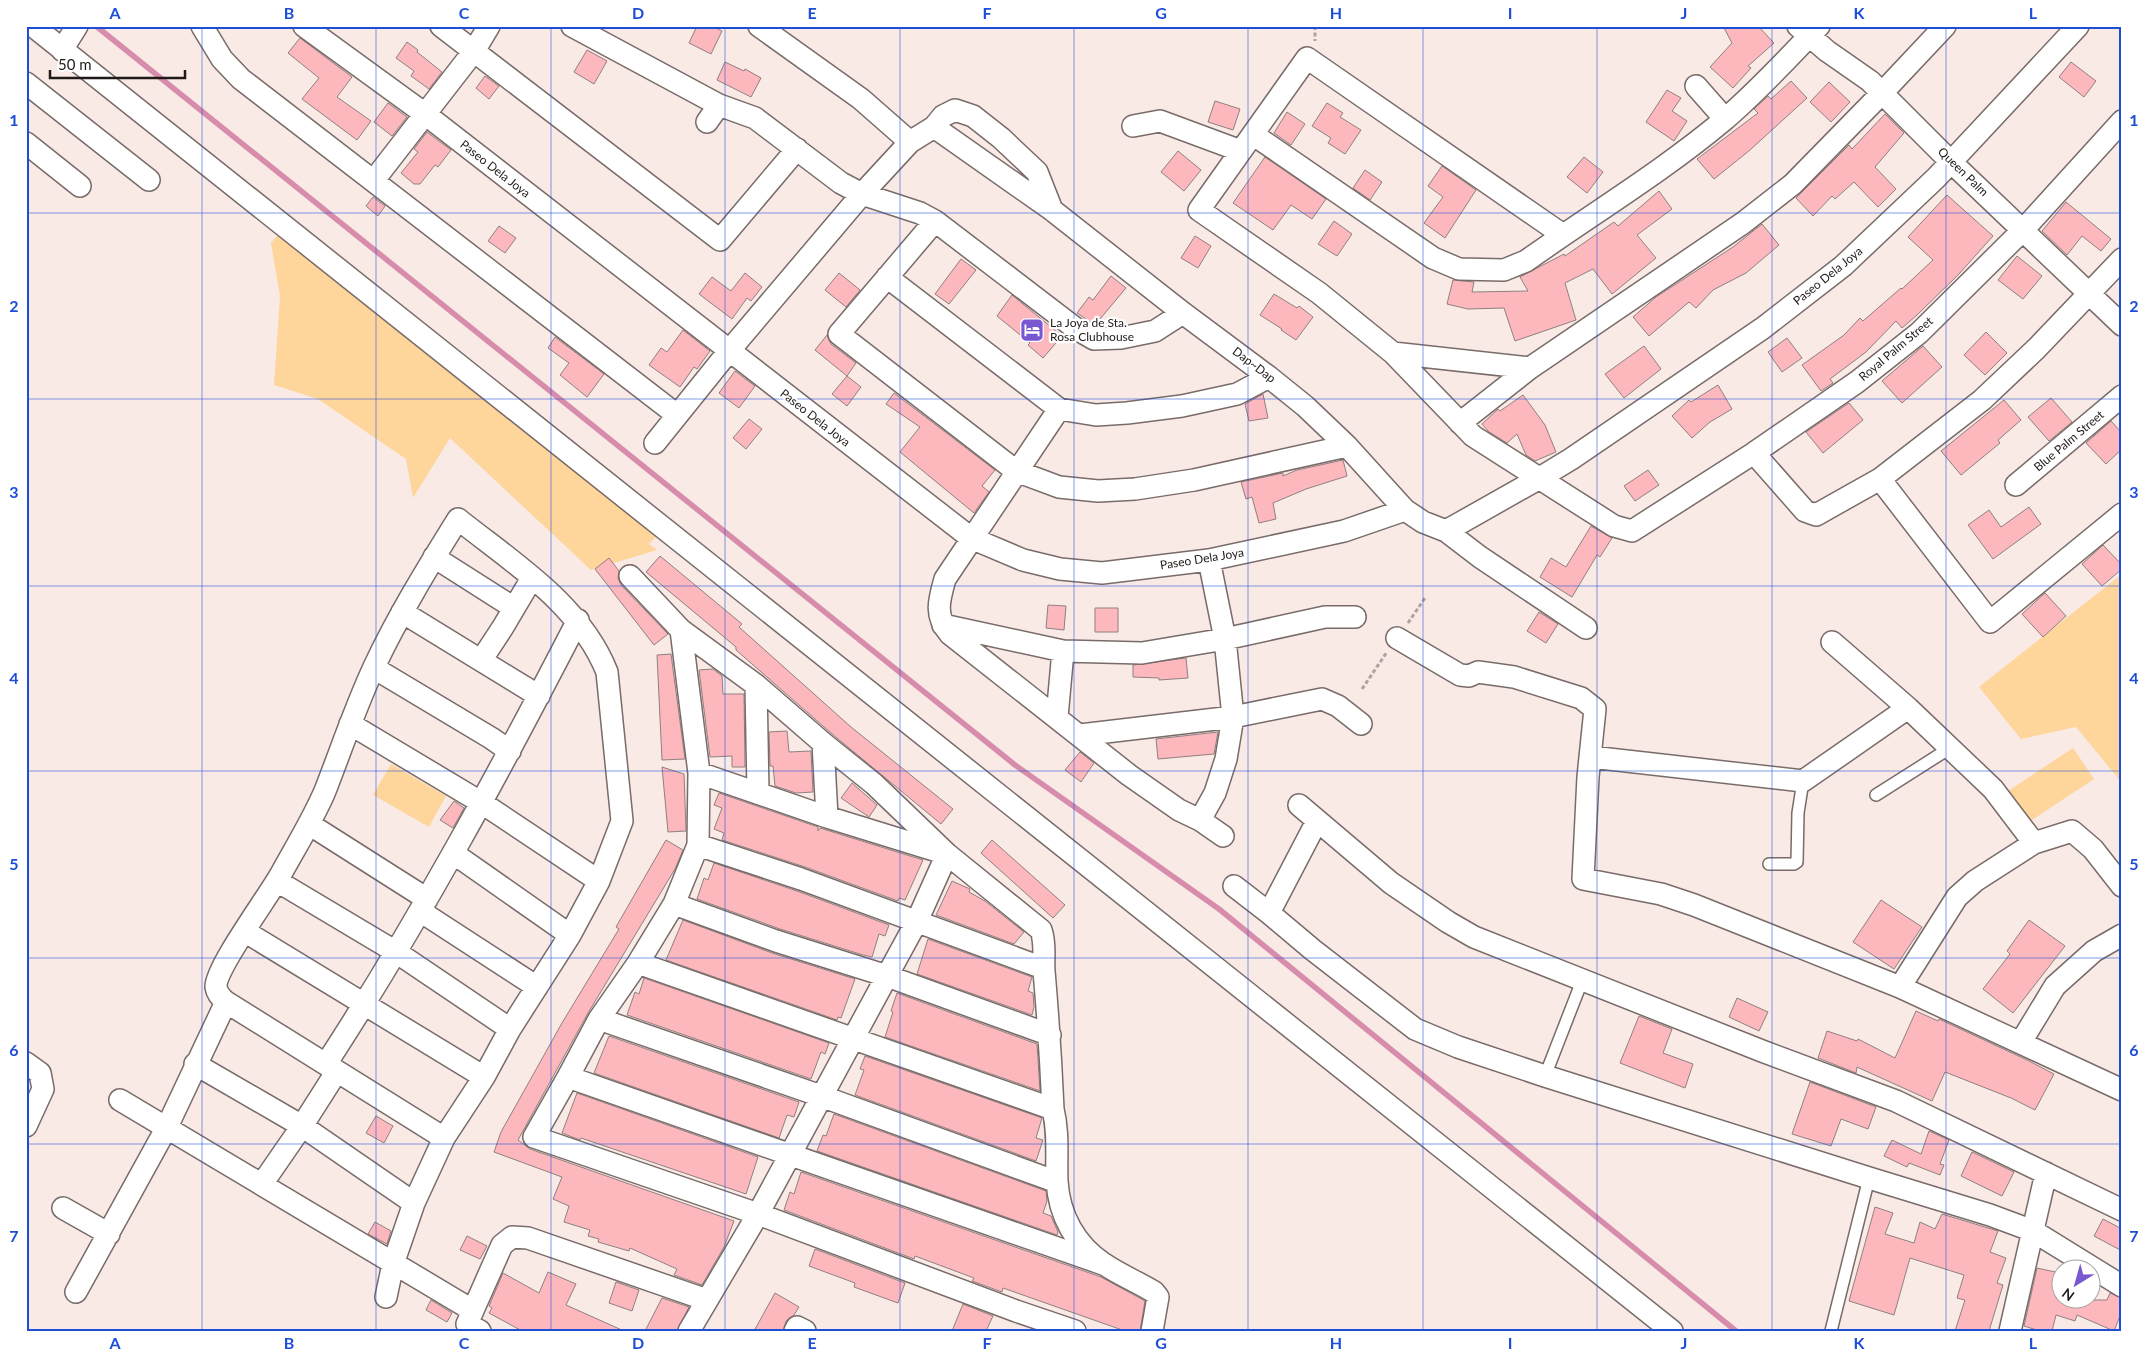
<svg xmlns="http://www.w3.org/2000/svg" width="2148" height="1357" viewBox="0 0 2148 1357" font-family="Lato,sans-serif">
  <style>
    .green { fill: #fed59a }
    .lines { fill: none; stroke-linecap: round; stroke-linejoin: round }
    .stream { stroke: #d88cab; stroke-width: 5.5 }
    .building { fill: #fdb8bd; stroke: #8f8081 }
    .lane-casing { stroke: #786b68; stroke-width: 14 }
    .street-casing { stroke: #786b68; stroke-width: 24 }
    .path { stroke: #aea39f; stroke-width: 3; stroke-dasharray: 4 2.5; stroke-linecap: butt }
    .lane { stroke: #fff; stroke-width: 11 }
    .street { stroke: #fff; stroke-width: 21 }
    .grid { fill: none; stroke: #1d4ed8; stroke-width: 1; stroke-opacity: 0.55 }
    .labels { text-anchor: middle; stroke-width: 4.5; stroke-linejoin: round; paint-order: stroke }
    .street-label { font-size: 12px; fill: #1f1a18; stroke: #fff }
    .poi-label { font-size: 12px; fill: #1f1a18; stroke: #fff; text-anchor: start }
    .neatline { fill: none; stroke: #1d4ed8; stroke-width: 2 }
    .grid-label { font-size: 16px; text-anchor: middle; font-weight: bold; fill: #1d4ed8 }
  </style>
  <rect width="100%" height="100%" fill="#f9eae6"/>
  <path class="green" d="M283,229L670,522L649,544L657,550L591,570L450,438L413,498L406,459L318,399L274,385L280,296L271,243Z
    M2122,574V783L2076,727L2021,739L1979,687Z
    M2073,748L2094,779L2029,822L2008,791Z
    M391,764L446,796L429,827L373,795Z"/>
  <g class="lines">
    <path class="stream" d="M96,26L1015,765L1219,909L1736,1331"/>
  </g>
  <path class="building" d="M697,26H712L722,31L711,54L689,43Z
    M1723,26H1758L1774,43L1748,66L1751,68L1733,88L1710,67L1732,43Z
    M300,38L352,77L337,97L371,121L357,140L302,99L319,78L288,53Z
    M407,42L418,50L417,52L442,72L429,89L411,76L414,71L396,58Z
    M587,50L607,61L594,84L574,72Z
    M725,62L744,71L745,69L761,78L751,97L717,80Z
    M2071,62L2096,81L2084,97L2059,77Z
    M485,76L499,86L489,99L476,88Z
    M1791,81L1807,98L1750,150L1714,179L1697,159L1758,113L1754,109L1768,96L1771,99Z
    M1829,82L1850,102L1831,122L1810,102Z
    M1667,90L1681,98L1672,111L1687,121L1674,141L1646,122Z
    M1215,101L1240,109L1233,130L1208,122Z
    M388,103L407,117L392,136L374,122Z
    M1327,103L1343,113L1340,117L1361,130L1345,154L1328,143L1331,138L1312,126Z
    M1287,112L1305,124L1291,145L1274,133Z
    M1885,114L1904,133L1875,167L1896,189L1878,207L1854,182L1835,199L1832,196L1813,216L1796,198L1849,145L1852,149Z
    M427,132L451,150L438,167L435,165L420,184H414L401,173L418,152L414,149Z
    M1178,151L1201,170L1184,191L1161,172Z
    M1265,157L1326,199L1312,219L1291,205L1273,230L1233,203Z
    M1584,157L1603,172L1587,193L1567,177Z
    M1442,166L1476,190L1445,238L1424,223L1443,197L1428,186Z
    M1365,170L1382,182L1370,200L1353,188Z
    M1659,191L1672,209L1637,235L1656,258L1612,294L1593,269L1565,283L1576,320L1515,341L1504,308L1468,309L1447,304L1453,280L1474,282L1472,292L1528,291L1520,277L1564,254L1565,256L1614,222L1618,226Z
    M1947,195L1993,236L1958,275L1917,315L1902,328L1896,321L1866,352L1830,379L1833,383L1821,391L1802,365L1844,335L1860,318L1863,321L1901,288L1902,289L1933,260L1908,237Z
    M373,197L385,206L378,216L366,206Z
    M2066,202L2111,239L2101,251L2082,236L2067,255L2042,231Z
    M1334,221L1352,234L1337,256L1318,244Z
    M1762,224L1779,245L1746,273L1713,290L1696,308L1689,302L1649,336L1633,317L1656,297L1733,247Z
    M499,226L516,238L505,253L488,241Z
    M1195,236L1211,246L1198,268L1181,258Z
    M2017,256L2042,276L2023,299L1998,280Z
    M961,259L976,270L949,304L935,294Z
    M745,273L762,287L751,301L747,298L732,319L699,294L712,277L731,291Z
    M839,273L860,290L846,307L825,290Z
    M1111,276L1126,288L1095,325L1077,313L1089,297L1093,300Z
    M1274,294L1297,308L1299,306L1313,317L1296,340L1281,330L1282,329L1260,315Z
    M1012,295L1062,336L1043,358L1028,345L1030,343L997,316Z
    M683,330L710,351L697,369L694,367L680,387L649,365L661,348L667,352Z
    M1986,332L2007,353L1985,375L1964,355Z
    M827,335L831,344L856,363L847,376L815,350Z
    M555,337L604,374L587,397L560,375L569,363L548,348Z
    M1787,338L1802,358L1782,372L1768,352Z
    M1644,346L1661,369L1624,398L1605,374Z
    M1923,346L1942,367L1902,403L1882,381Z
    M735,371L755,386L739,408L719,393Z
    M847,376L861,387L847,406L832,394Z
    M1718,385L1732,409L1710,422L1692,438L1672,416L1689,400L1691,402Z
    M894,393L995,470L982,486L989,492L974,513L900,452L920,427L886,404Z
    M1263,394L1268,418L1249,421L1245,404Z
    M1523,395L1545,425L1556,452L1535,461L1526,455L1517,434L1507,443L1489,432L1482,424L1498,409L1500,411Z
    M2051,398L2072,422L2049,441L2028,417Z
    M2004,400L2021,420L1998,440L2000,443L1961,475L1941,451Z
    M1849,403L1863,420L1823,453L1806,432Z
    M749,419L762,429L746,449L733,438Z
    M2111,421L2122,433V449L2106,464L2086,443Z
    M1343,460L1347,476L1306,489L1273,503L1276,519L1259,523L1252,497L1246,499L1241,482L1283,473V476L1297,470Z
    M1648,470L1659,485L1635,501L1624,486Z
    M2029,507L2041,524L1993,559L1968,525L1989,510L2001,527Z
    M1591,526L1612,538L1600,557L1597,555L1572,597L1540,577L1551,558L1566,567Z
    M2103,545L2122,565V569L2102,586L2082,564Z
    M660,556L742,624L739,627L851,727L953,809L941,824L831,733L736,650V647L646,572Z
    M609,558L619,571L618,578L621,585L668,634L654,645L595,569Z
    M2045,593L2066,616L2043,637L2022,614Z
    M1048,605L1066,606L1064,630L1046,628Z
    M1095,608H1118V632H1095Z
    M1539,612L1558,624L1546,643L1527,631Z
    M671,654L685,759L662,760L657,655Z
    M1186,658L1188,678L1159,680V678L1133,677V665Z
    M713,669L722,676L723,694H744L745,767H732V756L710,757L699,670Z
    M787,731L789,752L811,751L813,792L796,793L775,786L773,766H770L769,732Z
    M1218,732L1214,754L1158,759L1156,739Z
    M1080,752L1094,763L1081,782L1065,770Z
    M662,767L684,774L686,831L668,832Z
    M852,783L877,805L869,817L841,798Z
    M719,793L818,827V831L820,828L923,860L905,900L899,898L898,901L805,867L722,840L724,833L714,829L722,808L714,805Z
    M454,801L464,808L453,828L440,820Z
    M666,840L683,850L675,869L588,1013L518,1140L530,1149L734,1221L724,1247L702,1285L674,1275L677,1269L630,1248L629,1251L598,1242L599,1239L588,1236L590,1230L564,1222L569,1206L553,1199L562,1177L494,1152L501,1132L562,1023L619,929L616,927Z
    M992,840L1065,905L1053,918L981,853Z
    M714,863L797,891L889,925L885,936L879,934L872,957L863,955L780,929L697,899L704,878L708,880Z
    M952,881L970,889L969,892L985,901L1024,932L1014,944L936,915Z
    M1881,900L1922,927L1894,969L1853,942Z
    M683,920L772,953L855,979L841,1018L838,1017L837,1020L666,960Z
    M2029,920L2065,946L2013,1013L1983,989L2010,954L2007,951Z
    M928,939L1032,977L1028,991L1033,993L1034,1007L1032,1015L917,974Z
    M644,978L829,1043L825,1054L821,1052L811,1079L627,1015L635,992L639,994Z
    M897,993L1037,1044L1040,1091L885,1037L893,1012L891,1011Z
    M1737,998L1768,1012L1759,1031L1729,1017Z
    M1916,1011L1938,1021L1939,1019L2027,1060L2054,1074L2035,1110L2011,1098L1945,1072L1932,1101L1857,1067L1856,1073L1818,1058L1827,1031L1857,1041L1858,1039L1895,1058Z
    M1639,1016L1672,1029L1663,1053L1693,1064L1685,1088L1620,1063Z
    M609,1036L799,1102L794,1117L787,1115L779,1138L594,1073Z
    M865,1056L1042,1118L1036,1138L1043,1140L1036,1161L855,1095L864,1070L860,1069Z
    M1810,1082L1876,1107L1868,1129L1841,1119L1831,1146L1792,1134Z
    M577,1093L758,1157L746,1194L581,1138L580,1140L562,1133Z
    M834,1114L1046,1191L1047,1201L1043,1213L1051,1216L1058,1232L1057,1235L817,1151L823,1135L826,1136Z
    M376,1116L393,1126L384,1143L366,1133Z
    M1929,1131L1949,1140L1940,1164L1944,1165L1940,1175L1909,1163L1907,1167L1884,1156L1892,1140L1921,1154Z
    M1972,1152L2014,1172L2002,1196L1961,1176Z
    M801,1172L1101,1277L1145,1301L1140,1331H1125L1003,1288L1002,1292L972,1281L974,1278L915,1256L914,1259L784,1210L790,1192L794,1194Z
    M1875,1207L1893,1213L1885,1234L1914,1243L1920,1222L1935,1229L1942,1214L1998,1231L1990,1252L2006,1258L1997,1283L2003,1285L1989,1331H1955L1965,1300L1957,1298L1964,1275L1910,1258L1894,1315L1849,1301Z
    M2103,1219L2122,1229V1251L2094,1236Z
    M375,1222L391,1231L387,1244L368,1234Z
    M467,1236L487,1246L480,1259L460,1250Z
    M815,1249L905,1283L898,1303L854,1287L855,1283L809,1266Z
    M2037,1268L2060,1273V1300H2107L2110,1293L2122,1298V1311L2114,1331L2077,1315L2075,1321L2056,1315L2052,1331H2040L2024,1326Z
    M548,1272L576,1284L566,1305L624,1331H522L489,1313L492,1308L489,1306L503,1273L539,1293Z
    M616,1282L639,1290L632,1311L609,1303Z
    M775,1293L799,1307L794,1315L786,1321L783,1331H754Z
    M662,1298L689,1307L677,1331H645Z
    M431,1300L452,1313L447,1322L426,1310Z
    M963,1304L993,1316L986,1331H952Z"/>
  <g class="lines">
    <g class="lane-casing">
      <path id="lane" d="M1876,795L1950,748
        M1769,864H1794L1797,862L1798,813L1803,781
        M1545,1076L1582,981
        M1831,1331L1869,1178"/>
    </g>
    <g class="street-casing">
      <path id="street" d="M33,26L1672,1331
        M202,26L222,59L241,79L677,415
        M304,26L425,114L971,538L1023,560L1060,569L1102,573L1209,560L1344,531L1405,510
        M441,26L720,240L797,149
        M572,26L719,105L755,118L841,183L862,194L920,213L935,221L1075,328L1094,339L1121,338L1155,331L1183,313
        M759,26L861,99L910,142
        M1798,26L1827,51L1870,81L1951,162L2122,325
        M62,50L77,26
        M26,83L149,180
        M1696,86L1725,119
        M707,122L719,105
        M1133,126L1160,121L1241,151
        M934,127L1052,210L1183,313L1269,377L1305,406L1347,446L1405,510L1423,522L1446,531L1480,557L1586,628
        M1254,135L1433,258L1459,269L1504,270L1526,261C1592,214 1662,172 1724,120C1758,91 1788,58 1819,26
        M26,143L80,186
        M374,180L474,51L489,26
        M935,221L839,334L1016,471L1059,487L1098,491L1135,489L1194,480L1347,446
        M1563,235L1307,58L1199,210L1319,293L1393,353L1473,436L1614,526L1632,531L1754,453L1857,382L1919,333L2023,230L2122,121
        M887,277L1059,409L1096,415L1127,413L1182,406L1237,394L1269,377
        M1393,353L1530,368
        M1059,409L945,579C939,600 934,616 950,634L1129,775L1179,810L1200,820L1223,836
        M1460,423L1530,368L1743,223L1793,184L1882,93L1945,26
        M655,443L729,351L862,194L910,142L934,127L943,116L955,110L973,116L1001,138L1037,172L1052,210
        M1754,453L1805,511L1816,515L1880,479L1982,400L2036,349L2122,259
        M1880,479L1990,622L2122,514
        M2016,485L2122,396
        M1446,531L1538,479L1571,459L1763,328L1843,266L1936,178L2078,26
        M434,557L514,608
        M630,576L681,630
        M402,612L539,696
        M943,625L1063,651L1142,653L1225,639L1325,617H1355
        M1397,638L1460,675L1469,676L1478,672L1514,677L1581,698L1595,709L1588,777L1583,879L1661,894L1694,905L1900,987L2122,1090
        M1832,642L1908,708L1993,789L2034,843
        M482,659L503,627L532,578
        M374,668L491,738L510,751
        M756,685L758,792
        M1057,717L1063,651
        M350,724L482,803L599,881
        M1080,735L1233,717L1322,699L1338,706L1361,724
        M823,743L827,817
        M1591,757L1803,781L1908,708
        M699,773L827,817L947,854L874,784L823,743L756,685L681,630L699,773L698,845L674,904L638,963L599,1019L568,1077L1103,1264
        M1299,805L1391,883L1448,922L1474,937L1762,1051L1896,1101L2122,1210
        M1200,820L1215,793L1226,759L1233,717L1225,639L1209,560
        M309,824L427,899
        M698,845L801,879L1043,968
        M453,853L570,935
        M277,881L396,952L510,1029
        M1234,886L1269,913L1313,950L1415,1029L1458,1047L1545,1076L1869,1178L1990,1215L2033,1231L2122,1286
        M674,904L776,941L887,976L1050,1035
        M420,911L537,987
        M1269,913L1317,821
        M244,931L484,1077
        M638,963L1053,1109C1059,1134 1056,1156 1057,1181C1059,1215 1075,1245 1104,1264C1120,1275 1138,1282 1154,1292L1158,1297L1152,1331
        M1900,987L1957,897L1975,881L2034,843L2072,831L2093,849L2122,886
        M226,1002L444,1138
        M599,1019L821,1096L1057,1182
        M2021,1042L2055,986L2094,951L2122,935
        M26,1063L40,1073L43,1089L26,1126
        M195,1064L302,1126L414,1203
        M326,1064C419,921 500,771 578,620
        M568,1077L534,1137L758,1214L1016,1311L1075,1331
        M120,1100L472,1310
        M262,1184L302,1126L337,1071
        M63,1208L109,1234
        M76,1292L167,1127L226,1002C221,998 217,993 216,987C215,968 271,893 282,872C297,845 313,819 325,791C341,750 355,708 374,667C398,616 428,567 458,519C513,563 580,604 607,672L622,821L599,881L570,935L510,1029L484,1077L444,1138L414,1203L393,1264L386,1297
        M480,1331L467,1324L502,1245L512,1237L528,1238L707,1300
        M689,1331L758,1214L887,976L917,921L947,854L1041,930C1046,944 1043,957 1044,971C1048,1017 1051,1063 1053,1109
        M795,1331L797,1327L805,1331
        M2010,1331L2046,1173"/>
    </g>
    <path class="path" d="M1315,26V41
      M1408,623L1425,598
      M1362,689L1387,652"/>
    <use href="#lane" class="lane"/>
    <use href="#street" class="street"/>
  </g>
  <path class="grid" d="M202,26V1331M376,26V1331M551,26V1331M725,26V1331M900,26V1331M1074,26V1331M1248,26V1331M1423,26V1331M1597,26V1331M1772,26V1331M1946,26V1331M26,213H2122M26,399H2122M26,586H2122M26,771H2122M26,958H2122M26,1144H2122"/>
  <defs>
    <g id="hotel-square" transform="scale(1.25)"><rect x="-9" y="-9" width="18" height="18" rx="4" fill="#7957d1" stroke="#fff"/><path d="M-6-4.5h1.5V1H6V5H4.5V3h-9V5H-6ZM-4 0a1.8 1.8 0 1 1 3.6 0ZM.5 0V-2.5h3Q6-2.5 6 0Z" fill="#fff"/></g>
  </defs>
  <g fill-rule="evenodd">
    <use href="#hotel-square" x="1032" y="330"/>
  </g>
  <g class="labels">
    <g class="street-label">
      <text transform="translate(495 169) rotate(38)" y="4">Paseo Dela Joya</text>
      <text transform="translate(1963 172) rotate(44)" y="4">Queen Palm</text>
      <text transform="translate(1828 276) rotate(-39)" y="4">Paseo Dela Joya</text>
      <text transform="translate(1896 349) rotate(-40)" y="4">Royal Palm Street</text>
      <text transform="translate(1254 365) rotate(37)" y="4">Dap~Dap</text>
      <text transform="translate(815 418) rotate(38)" y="4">Paseo Dela Joya</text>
      <text transform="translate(2069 441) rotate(-40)" y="4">Blue Palm Street</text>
      <text transform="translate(1202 559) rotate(-9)" y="4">Paseo Dela Joya</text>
    </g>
    <g class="poi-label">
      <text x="1050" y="327">La Joya de Sta.<tspan x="1050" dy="14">Rosa Clubhouse</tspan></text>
    </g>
  </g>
  <rect width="2148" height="1357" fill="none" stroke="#ffffff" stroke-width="55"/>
  <g transform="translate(2076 1284) rotate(217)"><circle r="24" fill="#ffffff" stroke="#a5a3a3"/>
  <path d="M0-4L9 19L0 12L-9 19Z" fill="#7957d1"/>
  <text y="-8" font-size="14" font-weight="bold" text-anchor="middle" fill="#1f1a18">N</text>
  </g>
  <path d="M50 70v8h135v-8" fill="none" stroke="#1f1a18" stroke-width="2.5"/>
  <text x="58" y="70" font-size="15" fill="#1f1a18" stroke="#ffffff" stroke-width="4" paint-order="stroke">50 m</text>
  <rect x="28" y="28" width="2092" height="1302" class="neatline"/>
  <g class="grid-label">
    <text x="115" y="19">A</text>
    <text x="289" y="19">B</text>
    <text x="464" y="19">C</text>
    <text x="638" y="19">D</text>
    <text x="812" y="19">E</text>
    <text x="987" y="19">F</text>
    <text x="1161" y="19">G</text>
    <text x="1336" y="19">H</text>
    <text x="1510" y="19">I</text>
    <text x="1684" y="19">J</text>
    <text x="1859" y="19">K</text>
    <text x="2033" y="19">L</text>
    <text x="14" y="126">1</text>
    <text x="2134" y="126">1</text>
    <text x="14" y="312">2</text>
    <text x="2134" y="312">2</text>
    <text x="14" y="498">3</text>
    <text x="2134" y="498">3</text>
    <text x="14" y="684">4</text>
    <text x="2134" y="684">4</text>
    <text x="14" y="870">5</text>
    <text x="2134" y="870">5</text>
    <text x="14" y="1056">6</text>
    <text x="2134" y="1056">6</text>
    <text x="14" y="1242">7</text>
    <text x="2134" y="1242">7</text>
    <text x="115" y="1349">A</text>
    <text x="289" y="1349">B</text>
    <text x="464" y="1349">C</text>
    <text x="638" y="1349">D</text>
    <text x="812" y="1349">E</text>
    <text x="987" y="1349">F</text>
    <text x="1161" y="1349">G</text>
    <text x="1336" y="1349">H</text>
    <text x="1510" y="1349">I</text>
    <text x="1684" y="1349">J</text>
    <text x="1859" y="1349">K</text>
    <text x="2033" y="1349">L</text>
  </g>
</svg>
